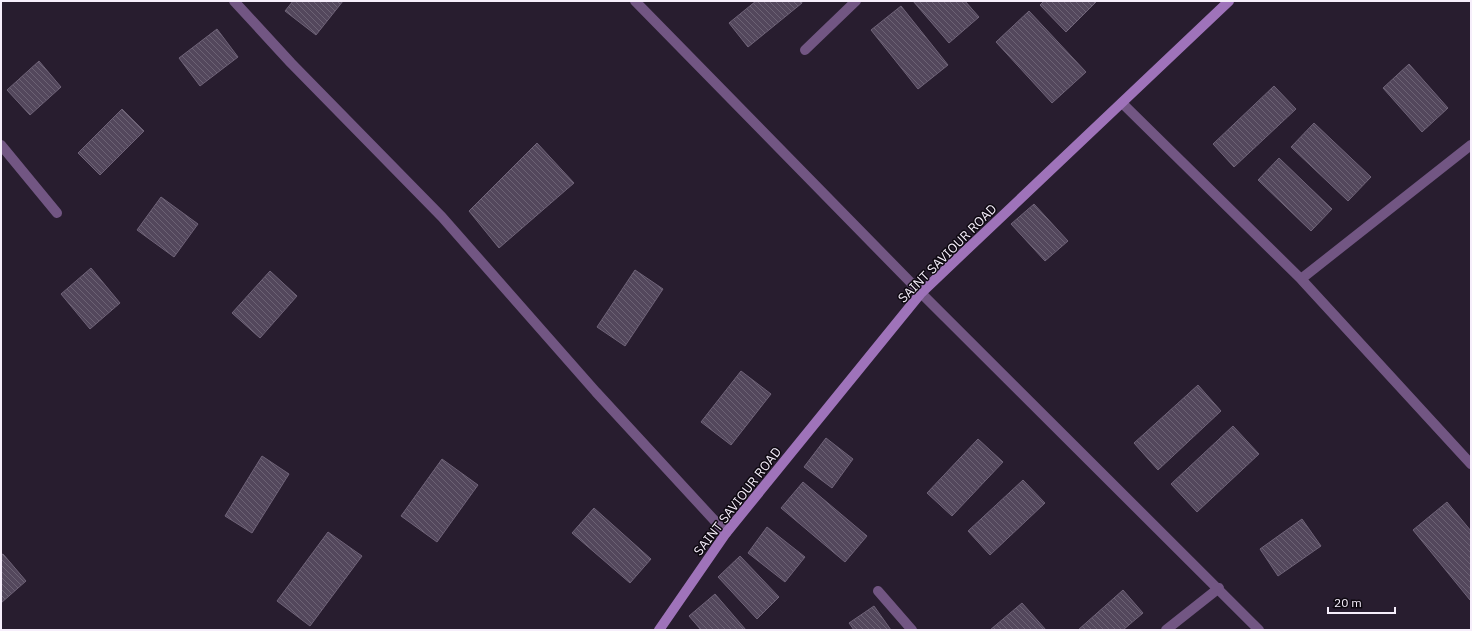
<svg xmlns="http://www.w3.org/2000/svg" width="1472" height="631" viewBox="0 0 1472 631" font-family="'IBM Plex Sans',sans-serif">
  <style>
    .building { fill: url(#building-back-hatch); stroke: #6f6378 }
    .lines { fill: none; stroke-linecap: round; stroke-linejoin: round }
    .street { stroke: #725683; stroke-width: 10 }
    .secondary { stroke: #9f73ba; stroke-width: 10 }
    .labels { text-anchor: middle; stroke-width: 3; stroke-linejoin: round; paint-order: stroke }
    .street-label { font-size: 13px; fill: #f6eefb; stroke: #0e0911 }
  </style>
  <defs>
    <pattern id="building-back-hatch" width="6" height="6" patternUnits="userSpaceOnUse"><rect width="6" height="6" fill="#53475c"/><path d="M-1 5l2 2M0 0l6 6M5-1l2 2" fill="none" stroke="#6c6274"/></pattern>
  </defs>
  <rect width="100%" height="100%" fill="#281d2f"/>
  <path class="building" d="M293,1H343L316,35L285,11Z
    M756,1H801L802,3L748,47L729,23Z
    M913,1H965L979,17L949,43Z
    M1044,1H1097L1066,32L1040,5Z
    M901,6L948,65L918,89L871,30Z
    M1029,11L1086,72L1052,103L996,42Z
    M217,29L238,57L200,86L179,58Z
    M39,61L61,87L30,115L7,90Z
    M1409,64L1448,108L1422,132L1383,88Z
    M1274,86L1296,109L1234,167L1213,144Z
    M122,109L144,131L100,175L78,153Z
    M1314,123L1371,177L1348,201L1291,147Z
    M537,143L574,183L499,248L469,211Z
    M1279,158L1332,209L1311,231L1258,180Z
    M161,197L198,224L174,257L137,230Z
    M1034,204L1068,241L1045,261L1011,224Z
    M91,268L120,303L90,329L61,294Z
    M635,270L663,289L625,346L597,327Z
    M270,271L297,296L260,338L232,313Z
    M741,371L771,394L731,445L701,422Z
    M1198,385L1221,411L1158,470L1134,443Z
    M1233,426L1259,454L1197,512L1171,484Z
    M826,438L853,459L832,488L804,467Z
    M978,439L1003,462L952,516L927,493Z
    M262,456L289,474L252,533L225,516Z
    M442,459L478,485L437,542L401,516Z
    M1023,480L1045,503L990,555L968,531Z
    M803,482L867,536L845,562L781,508Z
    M1447,502L1471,531V599L1470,600L1413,530Z
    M594,508L651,559L630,583L572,533Z
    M1302,519L1321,546L1278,576L1260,549Z
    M767,527L805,557L785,582L748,553Z
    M328,532L362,556L310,626L277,601Z
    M3,554L26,581L1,603V555Z
    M740,556L779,597L757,619L718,577Z
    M1123,590L1143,613L1123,630H1078Z
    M715,594L746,630H701L689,616Z
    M1022,603L1046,630H990Z
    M874,606L891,630H854L849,623Z"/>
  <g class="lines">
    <path class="street" d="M234,1L291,63L442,217L596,392L726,533
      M635,1L921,293L1259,630
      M805,50L856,1
      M1122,103L1301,279L1471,464
      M1,145L57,213
      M1301,279L1471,145
      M878,591L912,630
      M1166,630L1219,588"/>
    <path class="secondary" d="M659,630L726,533L921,293L1229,1"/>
  </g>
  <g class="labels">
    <g class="street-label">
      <text transform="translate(947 253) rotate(-45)" y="5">SAINT SAVIOUR ROAD</text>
      <text transform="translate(737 501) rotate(-52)" y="5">SAINT SAVIOUR ROAD</text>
    </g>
  </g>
  <rect width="1472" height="631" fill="none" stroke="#f6eefb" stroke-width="4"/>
  <path d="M1328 607v6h67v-6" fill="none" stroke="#f6eefb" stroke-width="2"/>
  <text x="1334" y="607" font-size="12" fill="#f6eefb" stroke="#0e0911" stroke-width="3" paint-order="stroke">20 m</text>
</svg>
